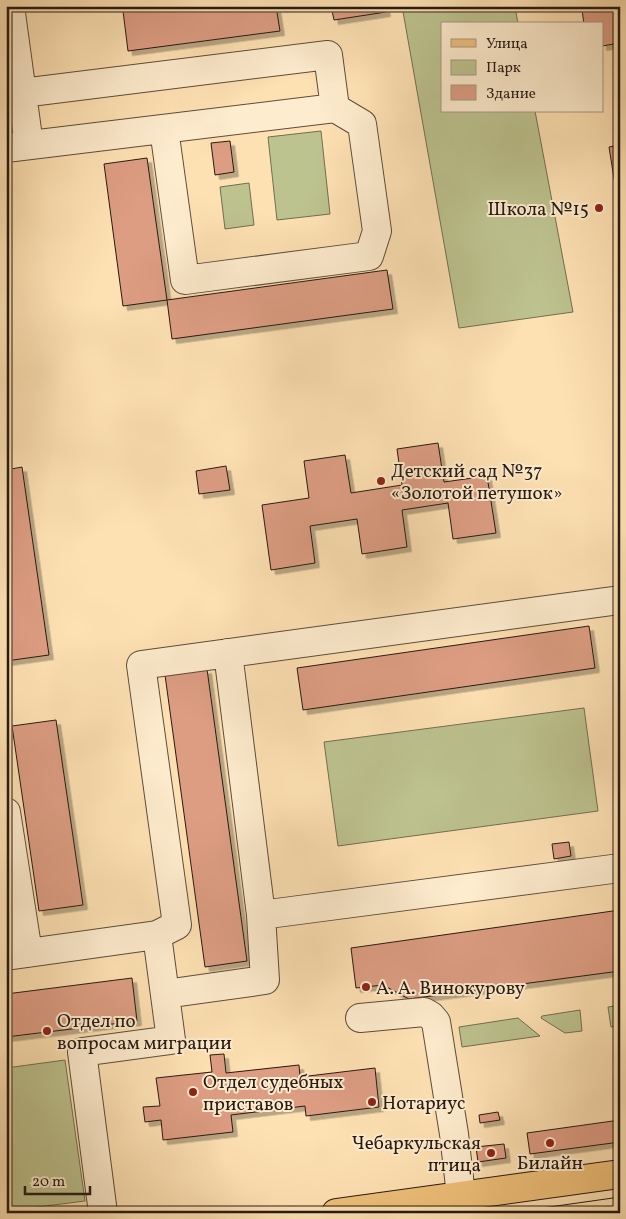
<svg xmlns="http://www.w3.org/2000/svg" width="626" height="1219" viewBox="0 0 626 1219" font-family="Vollkorn,serif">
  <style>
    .green { fill: #bdc38f; stroke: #726e52 }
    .building { fill: #dd9d83; stroke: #261a14; filter: url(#shadow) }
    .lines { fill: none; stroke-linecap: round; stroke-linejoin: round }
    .minor-casing { stroke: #5c4c3c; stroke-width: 30 }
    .major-casing { stroke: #261a14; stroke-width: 30 }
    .minor { stroke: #feecce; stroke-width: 28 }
    .major { stroke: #efc07a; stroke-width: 28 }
    .tram { stroke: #261a14; stroke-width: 1 }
    .poi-dot { fill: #8f2418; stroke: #feecce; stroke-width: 2 }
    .labels { text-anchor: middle; stroke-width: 4; stroke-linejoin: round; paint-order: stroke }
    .poi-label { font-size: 19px; fill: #261a14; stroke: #feecce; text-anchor: start }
  </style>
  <defs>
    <filter id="shadow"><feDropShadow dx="4.5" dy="4.5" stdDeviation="0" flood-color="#0004"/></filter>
  </defs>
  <rect width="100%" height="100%" fill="#fee1b3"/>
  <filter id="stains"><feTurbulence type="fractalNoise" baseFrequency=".004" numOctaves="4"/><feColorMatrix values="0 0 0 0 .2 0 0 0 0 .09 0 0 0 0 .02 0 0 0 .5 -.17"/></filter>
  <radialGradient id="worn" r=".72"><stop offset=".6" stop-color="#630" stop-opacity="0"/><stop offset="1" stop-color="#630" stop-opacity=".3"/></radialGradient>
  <path class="green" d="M402,6H515L518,24H442V111H535L573,312L459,328Z
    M321,131L330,214L277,220L268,137Z
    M249,183L254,225L225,229L220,187Z
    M584,708L598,811L338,846L324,742Z
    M620,1005V1026L611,1027L608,1007Z
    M580,1010L582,1031L565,1033L541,1018L542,1016Z
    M518,1018L540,1036L462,1047L459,1027Z
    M65,1060L85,1201L6,1211V1068Z"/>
  <path class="building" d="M162,6H276L280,31L128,51L123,11Z
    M331,6H385L386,12L334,20Z
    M606,6H620V43L602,46V24H584L582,10Z
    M230,141L234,172L215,175L211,143Z
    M620,145V190L616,191L609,147Z
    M147,158L167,300L123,306L104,164Z
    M387,270L393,309L172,339L167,300Z
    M438,443L444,482L487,476L496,533L453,539L448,503L402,510L407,547L362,554L357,519L310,526L315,563L271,570L262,505L309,498L304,461L345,455L351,493L402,485L397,449Z
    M226,466L230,490L199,494L196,471Z
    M22,467L49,655L6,661V470Z
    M589,626L595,668L303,710L297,668Z
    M207,669L247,961L205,967L165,675Z
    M56,720L83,905L39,911L12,726Z
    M569,842L571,856L554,859L552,844Z
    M620,910V971L409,999L383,985L356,988L351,948Z
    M132,978L137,1021L6,1037V994Z
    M224,1054L226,1073L299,1065L300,1077L375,1068L379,1107L306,1116L305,1106L231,1115L233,1132L163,1140L161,1120L145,1122L143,1107L160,1106L156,1078L212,1072L210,1055Z
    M498,1112L500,1120L480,1123L479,1115Z
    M620,1120V1142L530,1154L527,1133Z
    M504,1144L506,1158L478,1162L476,1147Z"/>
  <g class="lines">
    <g class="minor-casing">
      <path id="minor" d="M10,6L29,145
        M22,93L328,55L335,108
        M6,148L335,108L362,124L377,231L369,256L185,280L164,129
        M228,653L261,915L620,868
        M6,812L28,953
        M6,956L157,935L177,925L141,665L620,600
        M165,994L265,980L261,915
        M360,1018L424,1012L431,1016L436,1022L454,1134L463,1213
        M103,1213L82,1052L171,1040L157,935"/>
    </g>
    <g class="major-casing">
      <path id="major" d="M336,1213L620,1174"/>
    </g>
    <use href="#minor" class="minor"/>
    <use href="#major" class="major"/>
    <path class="tram" d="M507,1213L620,1197
      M585,1213L620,1208"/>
  </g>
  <g class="poi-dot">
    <circle cx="599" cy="208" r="5"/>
    <circle cx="381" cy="481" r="5"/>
    <circle cx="366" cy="987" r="5"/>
    <circle cx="47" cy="1031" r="5"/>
    <circle cx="193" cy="1092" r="5"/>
    <circle cx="372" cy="1102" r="5"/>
    <circle cx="550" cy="1143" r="5"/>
    <circle cx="491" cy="1153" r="5"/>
  </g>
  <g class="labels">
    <g class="poi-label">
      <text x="589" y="215" text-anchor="end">Школа №15</text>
      <text x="391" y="477">Детский сад №37<tspan x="391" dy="22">«Золотой петушок»</tspan></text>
      <text x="376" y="994">А. А. Винокурову</text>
      <text x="57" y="1027">Отдел по<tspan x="57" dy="22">вопросам миграции</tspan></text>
      <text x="203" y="1088">Отдел судебных<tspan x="203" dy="22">приставов</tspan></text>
      <text x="382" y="1109">Нотариус</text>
      <text x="481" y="1149" text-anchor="end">Чебаркульская<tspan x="481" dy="22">птица</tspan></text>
      <text x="550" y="1169" text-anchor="middle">Билайн</text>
    </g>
  </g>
  <rect width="626" height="1219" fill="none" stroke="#fee1b3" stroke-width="25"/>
  <rect x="8" y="8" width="611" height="1204" fill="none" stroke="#261a14" stroke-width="2.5"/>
  <rect x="12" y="12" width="601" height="1194" fill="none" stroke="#261a14"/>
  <rect x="441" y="22" width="162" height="90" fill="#feecce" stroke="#a89884"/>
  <rect x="451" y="39" width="25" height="8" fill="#efc07a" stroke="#a89884"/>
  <text x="486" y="48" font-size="15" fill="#261a14">Улица</text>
  <rect x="451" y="60" width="25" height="15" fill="#bdc38f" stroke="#a89884"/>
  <text x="486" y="72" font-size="15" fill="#261a14">Парк</text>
  <rect x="451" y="85" width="25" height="15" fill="#dd9d83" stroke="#a89884"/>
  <text x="486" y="98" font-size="15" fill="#261a14">Здание</text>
  <path d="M25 1186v8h65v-8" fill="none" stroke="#261a14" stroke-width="2.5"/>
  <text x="32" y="1186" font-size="15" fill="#261a14" stroke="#feecce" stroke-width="4" paint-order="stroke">20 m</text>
  <rect width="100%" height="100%" filter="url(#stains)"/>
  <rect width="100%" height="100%" fill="url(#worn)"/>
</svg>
